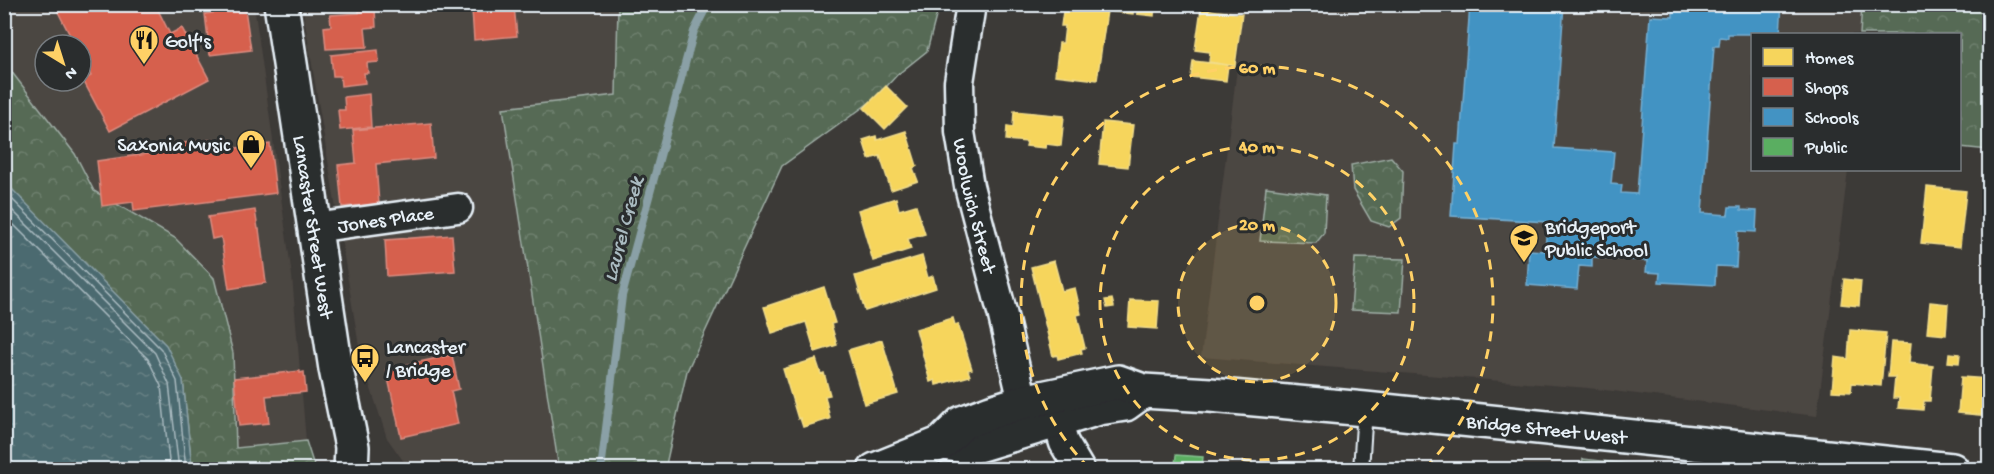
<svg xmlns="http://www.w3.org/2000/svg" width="1994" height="474" viewBox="0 0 1994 474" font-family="'Gochi Hand',sans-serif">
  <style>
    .built { fill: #4c4642; fill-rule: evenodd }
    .forest { fill: url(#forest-crowns); stroke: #9faea6; stroke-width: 1.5 }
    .water { fill: url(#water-ripples); stroke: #8aa0a6; stroke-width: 1.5 }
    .homes { fill: #f6d55c; stroke: #f2dd8b; stroke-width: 1.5 }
    .shops { fill: #d6604d; stroke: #db8c80; stroke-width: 1.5 }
    .schools { fill: #4393c3; stroke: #74afd3; stroke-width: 1.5 }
    .public { fill: #5aae61; stroke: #85c28e; stroke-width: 1.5 }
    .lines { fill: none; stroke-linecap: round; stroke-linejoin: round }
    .shore { stroke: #aabbc1; stroke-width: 1.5 }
    .stream { stroke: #8aa0a6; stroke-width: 8 }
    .lane-casing { stroke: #e8f1f8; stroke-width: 18 }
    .street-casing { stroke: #e8f1f8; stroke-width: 33 }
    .secondary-casing { stroke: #e8f1f8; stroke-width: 38 }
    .lane { stroke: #2a2d2e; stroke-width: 14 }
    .street { stroke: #2a2d2e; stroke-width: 28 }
    .secondary { stroke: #2a2d2e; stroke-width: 33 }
    .ring { fill: none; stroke: #ffd166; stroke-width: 3; stroke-dasharray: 10 8 }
    .labels { text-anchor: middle; stroke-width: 6; stroke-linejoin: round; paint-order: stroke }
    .poi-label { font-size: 20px; fill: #e8f1f8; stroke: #2a2d2e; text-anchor: start }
    .street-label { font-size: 20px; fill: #e8f1f8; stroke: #2a2d2e }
    .water-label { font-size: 21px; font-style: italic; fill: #aabbc1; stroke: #2a2d2e }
    .centre { fill: #ffd166; stroke: #2a2d2e; stroke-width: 3 }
    .ring-label { font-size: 18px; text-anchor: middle; font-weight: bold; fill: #ffd166; stroke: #2a2d2e; stroke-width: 6; stroke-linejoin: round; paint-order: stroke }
  </style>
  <defs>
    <pattern id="forest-crowns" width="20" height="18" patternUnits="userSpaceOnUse" patternTransform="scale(1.5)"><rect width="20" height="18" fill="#566a55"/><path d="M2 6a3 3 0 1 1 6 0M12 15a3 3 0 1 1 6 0" fill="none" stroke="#6e806e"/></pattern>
    <pattern id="water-ripples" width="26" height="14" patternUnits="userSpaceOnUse" patternTransform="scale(1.5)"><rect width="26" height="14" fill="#4c6a6f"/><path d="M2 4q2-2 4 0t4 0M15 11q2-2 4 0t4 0" fill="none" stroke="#668084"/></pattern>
  </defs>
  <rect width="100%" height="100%" fill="#3c3a37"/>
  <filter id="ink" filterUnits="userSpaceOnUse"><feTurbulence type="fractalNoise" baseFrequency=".0167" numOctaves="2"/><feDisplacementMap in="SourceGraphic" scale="12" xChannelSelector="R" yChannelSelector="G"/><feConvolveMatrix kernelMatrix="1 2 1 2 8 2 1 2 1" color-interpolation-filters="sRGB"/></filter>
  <g filter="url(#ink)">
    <path class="built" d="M5,5H254L292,276L306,441L235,448L233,353L175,238L94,191L75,154L5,62ZM45,45H81V81H45Z
      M302,5H618L616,95L503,108L559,469H409L387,438L361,358Z
      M1244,5H1862L1860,34H1752V170H1848L1817,416L1588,388L1201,357L1237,68Z"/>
    <path class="forest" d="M618,5H939L927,51L897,75L877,97L782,166L687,371L665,469H559L503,108L616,95Z
      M1862,5H1989V150L1960,147V34H1860Z
      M4,62L75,154L94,191L175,238L214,278L233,353L236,448L306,441L315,469H192L183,380L5,182Z
      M1391,157L1403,171L1401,218L1389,227L1371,221L1353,190L1351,165Z
      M1266,187L1326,195L1324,233L1316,243L1260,241Z
      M1355,258L1405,259L1401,312L1351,310Z
      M1583,459L1673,469H1580Z"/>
    <path class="water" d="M5,182L166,345L183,380L192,469H5Z"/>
    <path class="homes" d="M1064,4H1134L1133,14L1107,11L1097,80L1055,75L1059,43H1063L1065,26H1061Z
      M1138,4H1155L1154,16L1137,14Z
      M1201,9L1242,14L1235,66L1209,62L1210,52L1195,50Z
      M1193,61L1228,65L1226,81L1191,77Z
      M886,86L907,107L885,129L864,108Z
      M1014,111L1064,116L1061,146L1046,144L1045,148L1026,146L1027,142L1006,140L1007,126L1013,127Z
      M1103,122L1133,125L1128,167L1099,164Z
      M906,131L917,166L913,168L918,181L891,190L880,156L869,159L863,140L876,136L877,140Z
      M1927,187L1966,191L1960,247L1921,243Z
      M896,198L899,210L916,205L925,234L908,239L911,249L873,261L858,210Z
      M922,256L928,278L933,276L936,288L865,311L855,276Z
      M1054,261L1062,291L1075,288L1081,314L1077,315L1085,348L1081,349L1082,353L1058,359L1057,355L1053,356L1031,267Z
      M1844,279L1861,281L1859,306L1841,304Z
      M824,287L835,323L831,324L837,345L815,352L806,322L772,333L764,307Z
      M1112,299L1114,307L1107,308L1105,300Z
      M1130,300L1159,301L1157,329L1128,327Z
      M1930,302L1948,304L1946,335L1927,333Z
      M953,318L955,325L958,324L972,369L968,370L970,376L936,385L935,380L930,382L916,329Z
      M1850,330L1886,333L1881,386L1852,383L1851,392L1832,391L1835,357L1848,359Z
      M882,340L898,394L864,404L848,350Z
      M1891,342L1911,343L1909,363L1933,366L1930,401H1924L1923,410L1898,408L1899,398H1893L1895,377H1888Z
      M1949,353L1960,354L1959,363L1948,362Z
      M816,359L821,374L824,373L830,395L825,396L830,419L803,427L800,418L798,419L783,369Z
      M1961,377L1990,379V416L1958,413Z"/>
    <path class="shops" d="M54,4H155L170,34L182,28L209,79L110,131L83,80L91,76L81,56V45H75Z
      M514,6L517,36L474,40L472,10Z
      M245,9L251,50L210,55L205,14Z
      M375,9L376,27L365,28L367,47L326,49L324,27L331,26L330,15L359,13V10Z
      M378,50L379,62L367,63L368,73H364L365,83L341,86L340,76H333L331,55Z
      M369,94L371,127L340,130L338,110H345L344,97Z
      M431,123L434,158L376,164L379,204L342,207L338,165L356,163L353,130Z
      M227,138L228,149L270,144L276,193L134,211L133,202L102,206L97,161L175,150L174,144Z
      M255,210L258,229H259L266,283L229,289L221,237L212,239L208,217Z
      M452,235L455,271L387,276L385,240Z
      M452,355L459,389L451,391L458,424L401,437L386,369Z
      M300,371V373L304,372L306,392L266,396L269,423L239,426L234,378Z"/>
    <path class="schools" d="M1470,4H1564L1554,148L1614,152L1611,184L1622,185L1621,193L1637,194L1650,16L1673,17V8H1678V4H1782L1780,34H1728V38L1720,37L1719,46H1714L1702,213L1728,215L1729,207H1741V210L1757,211L1756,232L1738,231L1736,267L1716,266L1715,285L1659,282L1660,273L1646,272L1647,261L1592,257V267L1579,266L1577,289L1527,285L1529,250L1545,251L1547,222L1451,216L1456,144H1460Z"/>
    <path class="public" d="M1176,455L1203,457L1202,467L1244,470H1161L1162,464L1175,465Z"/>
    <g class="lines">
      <path class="shore" d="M4,191L161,349L177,381L186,470
        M4,202L155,353L169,384L179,470
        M4,215L148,359L161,386L170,470"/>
      <path class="stream" d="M601,470L622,296L694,31L708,4"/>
      <g class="lane-casing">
        <path id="lane" d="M1361,470L1365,409"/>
      </g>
      <g class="street-casing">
        <g id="street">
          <path id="s1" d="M971,4L959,82L960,132L969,186L1002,312L1023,402"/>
          <path id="s2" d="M314,228L458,208"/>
          <path d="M1057,421L1064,443L1080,470"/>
        </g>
      </g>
      <g class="secondary-casing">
        <g id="secondary">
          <path id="s3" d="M281,4L336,369L352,447L351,470"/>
          <path d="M942,443L971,447L1099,408L1125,404L1143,391"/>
          <path id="s4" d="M875,470L942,443L962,423L991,412L1023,402L1118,382L1143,391L1210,395L1365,409L1952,470"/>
        </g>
      </g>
      <use href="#lane" class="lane"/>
      <use href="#street" class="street"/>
      <use href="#secondary" class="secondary"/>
    </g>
  </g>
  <circle cx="1257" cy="303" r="79" fill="#ffd166" fill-opacity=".12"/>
  <g class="ring">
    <circle cx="1257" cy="303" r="79"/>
    <circle cx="1257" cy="303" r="157"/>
    <path d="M1089 468A236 236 0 1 1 1425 468"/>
  </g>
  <defs>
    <g id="restaurant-pin" transform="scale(1.5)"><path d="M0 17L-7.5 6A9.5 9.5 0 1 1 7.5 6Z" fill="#ffd166" stroke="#2a2d2e"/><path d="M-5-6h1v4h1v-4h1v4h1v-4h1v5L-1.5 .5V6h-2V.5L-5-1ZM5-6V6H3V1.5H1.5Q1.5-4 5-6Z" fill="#111"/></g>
    <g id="shop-pin" transform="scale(1.5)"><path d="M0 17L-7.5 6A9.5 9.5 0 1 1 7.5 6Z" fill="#ffd166" stroke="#2a2d2e"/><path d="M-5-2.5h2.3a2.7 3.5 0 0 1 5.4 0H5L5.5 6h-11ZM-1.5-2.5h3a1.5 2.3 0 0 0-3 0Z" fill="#111"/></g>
    <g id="school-pin" transform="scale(1.5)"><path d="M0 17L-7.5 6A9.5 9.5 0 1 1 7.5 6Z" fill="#ffd166" stroke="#2a2d2e"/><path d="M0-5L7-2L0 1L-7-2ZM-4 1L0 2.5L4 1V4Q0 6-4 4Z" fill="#111"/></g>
    <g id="bus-pin" transform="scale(1.5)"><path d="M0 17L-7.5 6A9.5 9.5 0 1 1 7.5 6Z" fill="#ffd166" stroke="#2a2d2e"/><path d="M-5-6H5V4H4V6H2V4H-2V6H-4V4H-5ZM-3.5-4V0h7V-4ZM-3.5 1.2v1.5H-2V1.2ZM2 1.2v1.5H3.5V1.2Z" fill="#111"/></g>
  </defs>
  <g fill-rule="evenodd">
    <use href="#restaurant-pin" x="144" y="40"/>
    <use href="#shop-pin" x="251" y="144"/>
    <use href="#school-pin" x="1524" y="238"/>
    <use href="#bus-pin" x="365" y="358"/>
  </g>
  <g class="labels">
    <g class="poi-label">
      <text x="165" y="47">Golf's</text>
      <text x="230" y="151" text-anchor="end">Saxonia Music</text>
      <text x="1545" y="233">Bridgeport<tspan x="1545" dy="23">Public School</tspan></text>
      <text x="386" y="353">Lancaster<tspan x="386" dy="23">/ Bridge</tspan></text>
    </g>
    <g class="street-label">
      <text dy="7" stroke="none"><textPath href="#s1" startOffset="204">Woolwich Street</textPath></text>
      <text dy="7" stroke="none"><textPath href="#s2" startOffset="72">Jones Place</textPath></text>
      <text dy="7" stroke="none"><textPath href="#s3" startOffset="225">Lancaster Street West</textPath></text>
      <text dy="7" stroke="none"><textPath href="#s4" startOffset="694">Bridge Street West</textPath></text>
    </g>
    <g class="water-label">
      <text transform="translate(622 229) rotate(-75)" y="7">Laurel Creek</text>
    </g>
  </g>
  <circle cx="1257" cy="303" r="9" class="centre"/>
  <g class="ring-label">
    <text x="1257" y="73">60 m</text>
    <text x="1257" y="152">40 m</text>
    <text x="1257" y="230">20 m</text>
  </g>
  <rect width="1994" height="474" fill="none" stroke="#2a2d2e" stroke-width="24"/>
  <rect x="12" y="12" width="1970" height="450" fill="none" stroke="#e8f1f8" stroke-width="2" filter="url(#ink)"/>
  <rect x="1751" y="33" width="210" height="138" fill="#2a2d2e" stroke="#767b7f" stroke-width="1.5"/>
  <rect x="1763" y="48" width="30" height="18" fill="#f6d55c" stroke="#767b7f" stroke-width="1.5"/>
  <text x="1805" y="63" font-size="18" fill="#e8f1f8">Homes</text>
  <rect x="1763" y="78" width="30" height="18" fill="#d6604d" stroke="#767b7f" stroke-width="1.5"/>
  <text x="1805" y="93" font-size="18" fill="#e8f1f8">Shops</text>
  <rect x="1763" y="108" width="30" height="18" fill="#4393c3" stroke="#767b7f" stroke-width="1.5"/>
  <text x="1805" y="123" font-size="18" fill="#e8f1f8">Schools</text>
  <rect x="1763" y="138" width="30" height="18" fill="#5aae61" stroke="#767b7f" stroke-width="1.5"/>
  <text x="1805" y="153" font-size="18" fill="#e8f1f8">Public</text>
  <g transform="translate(63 63) rotate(142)"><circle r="28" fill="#2a2d2e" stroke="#767b7f" stroke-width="1.5"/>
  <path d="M0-4.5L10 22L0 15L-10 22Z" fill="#ffd166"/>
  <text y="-9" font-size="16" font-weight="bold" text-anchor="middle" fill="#e8f1f8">N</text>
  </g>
</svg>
